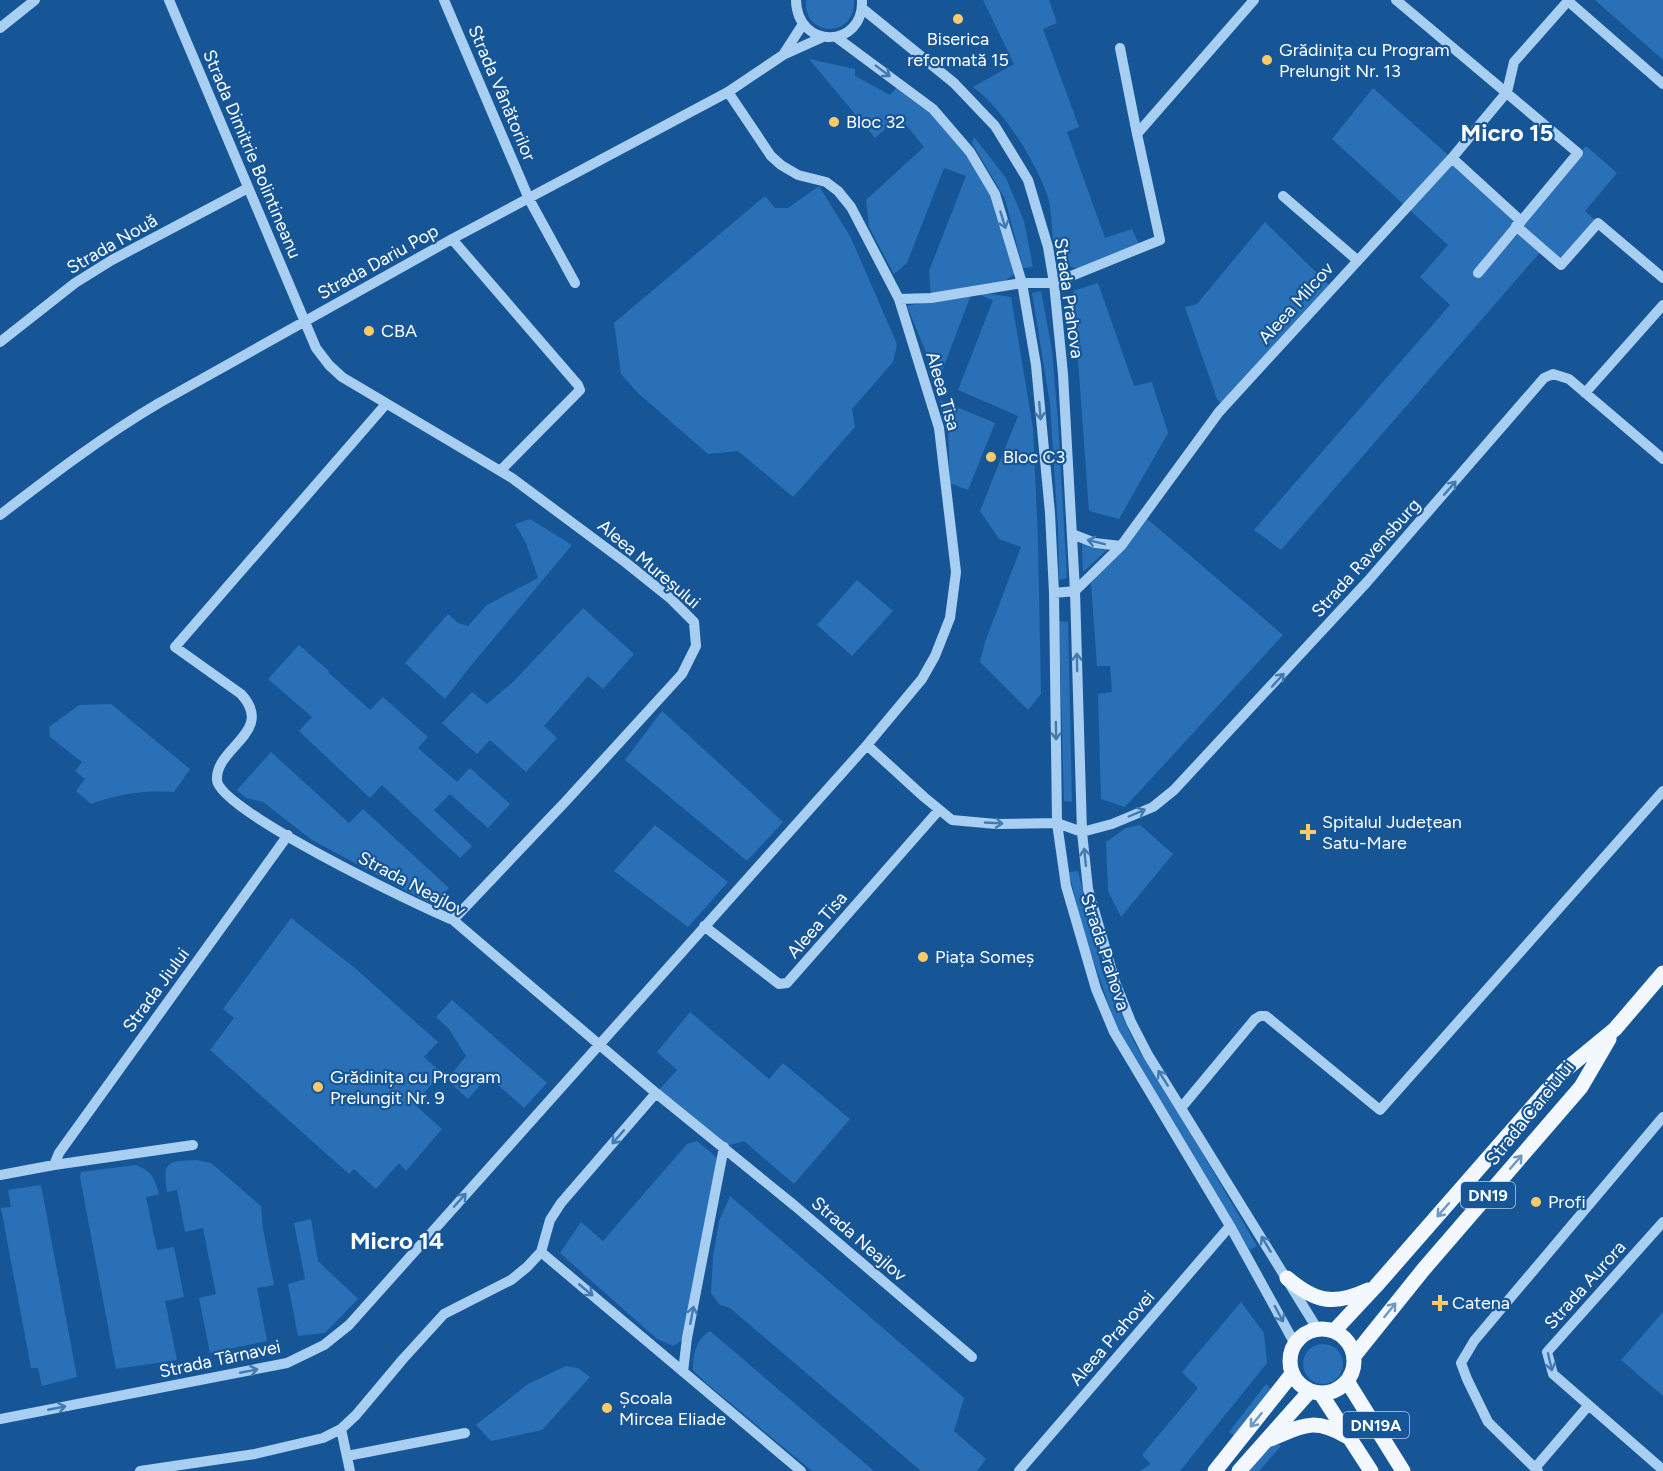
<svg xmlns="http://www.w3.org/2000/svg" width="1663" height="1471" viewBox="0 0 1663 1471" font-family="Figtree,sans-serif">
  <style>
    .green { fill: #2970b6 }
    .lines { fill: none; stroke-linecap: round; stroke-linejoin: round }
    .minor { stroke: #a8cef2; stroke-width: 10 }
    .major { stroke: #f3f8ff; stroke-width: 15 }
    .oneway { stroke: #427ab2 }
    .oneway2 { stroke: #6e97c1 }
    .poi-dot { fill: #ffcb69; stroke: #165697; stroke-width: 2 }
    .labels { text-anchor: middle; stroke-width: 4.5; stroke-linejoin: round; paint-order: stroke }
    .shield { fill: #165697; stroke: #b9cce0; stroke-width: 1.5 }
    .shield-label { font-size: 16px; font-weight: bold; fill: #fff }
    .poi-label { font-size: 18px; fill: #fff; stroke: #165697; text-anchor: start }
    .street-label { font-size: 18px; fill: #fff; stroke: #165697 }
    .district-label { font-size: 24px; font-weight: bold; fill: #fff; stroke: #165697 }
  </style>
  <rect width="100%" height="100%" fill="#165697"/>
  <path class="green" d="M806,0H854C856,39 803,38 806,0Z
    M983,0H1049L1057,23L1043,29L1079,127L1067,132L1105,238L1132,229L1141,248C1119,257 1086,279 1063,263C1050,254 1053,216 1049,201C1039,166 1003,108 973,87L1014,64Z
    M1595,0H1663V60Z
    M809,59L855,69V76L890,95L900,84L933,109L995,194L1018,271L994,289L977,292L1011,297L1033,428L1038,541L1041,694L1028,710L980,662L985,642L1021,547L999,539L980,511L1018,416L958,390L993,300L972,292L938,382L907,306L958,295L931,298L929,271L966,176L944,168L907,263L894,274L869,227L866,200L924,147L899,116L875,138Z
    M1373,88L1521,220L1586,146L1617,173L1585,211L1598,223L1561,265L1543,249L1281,550L1254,530L1450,305L1420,277L1448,245L1332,139Z
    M974,137L1006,178L1024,221L1033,267L1023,268L1005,199L972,143Z
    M819,186L851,238L897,344L893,362L852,409L855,427L793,497L738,451L708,454L638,393L621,374L614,323L765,196L775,208H788Z
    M1265,222L1329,285L1222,404L1217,399L1185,307L1197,304Z
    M1098,283L1134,386L1152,382L1168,433L1119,519L1089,511L1073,291Z
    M1041,291L1052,350L1058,421L1067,578L1059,580L1058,528L1050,404L1032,293Z
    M940,400L995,423L968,490L950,483L948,426Z
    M1145,517L1283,635L1125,807L1101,799L1098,694L1112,692L1110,666H1097L1091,583Z
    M530,519L572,545L469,668L445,699L405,663L448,614L458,623L468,626L487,605L538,578L526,543L515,524Z
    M1082,543L1092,548L1107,550L1083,572Z
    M857,580L893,611L852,656L817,625Z
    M583,608L634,654L603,689L588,676L544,726L557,738L526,772L490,740L477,754L442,723L472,692L487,704L514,681Z
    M1059,621L1068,622L1072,802L1064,801Z
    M299,645L329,671L328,672L370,710L383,697L428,737L418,748L457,782L470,768L510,804L488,828L450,794L434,810L472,846L460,858L382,785L370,798L299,731L312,717L268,679Z
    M111,704L190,769L174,792C144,790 118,794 91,804L76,791L85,779L75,771L82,762L50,737L49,727L79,705Z
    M662,711L783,822L747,861L625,760Z
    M271,752L349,823L363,809L449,888L433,905L312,840L263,802L246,798L237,790Z
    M655,825L728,882L688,927L614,871Z
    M1140,825L1173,854L1121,917L1108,891L1106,842L1126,828Z
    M1078,871L1103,974L1135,1044L1171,1100L1257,1246L1250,1250L1145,1082L1119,1034L1084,934L1069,872Z
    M291,918L356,969L438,1042L424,1057L442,1073L414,1104L442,1129L406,1171L399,1163L376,1189L354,1169L349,1174L210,1050L234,1018L223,1009Z
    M452,1000L547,1083L524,1108L488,1076L468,1099L447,1080L466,1056L449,1029L436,1017Z
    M690,1012L769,1079L783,1063L850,1119L794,1184L744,1141L724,1147L656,1093L677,1070L657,1052Z
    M697,1141L721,1161L687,1338L673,1346L657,1339L560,1253L581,1222L603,1241L687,1144Z
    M196,1160L211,1163L261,1206L263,1229L274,1285L257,1288L267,1341L210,1353L199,1298L216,1294L203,1228L185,1232L177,1190L167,1192C162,1161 168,1161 196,1160Z
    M136,1165C151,1171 155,1178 159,1194L146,1197L157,1250L174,1247L184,1297L165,1301L177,1360L116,1369L80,1177L81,1172Z
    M41,1185L77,1377L42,1386L38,1368H31L1,1208L11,1207L8,1190Z
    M730,1196L964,1398L954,1431L986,1459L977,1471H921L730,1308L720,1305L711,1293L713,1257L719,1221Z
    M311,1219L318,1261L358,1299L325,1333L298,1336L288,1284L305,1279L294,1223Z
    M1241,1302L1264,1333L1267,1363L1180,1471H1140L1151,1464L1142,1455L1198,1388L1182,1372Z
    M1663,1312V1396L1621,1360Z
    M710,1331L874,1471H812L705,1382L693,1370C693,1354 696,1339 710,1331Z
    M1303 1364a20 20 0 1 1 40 0a20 20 0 1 1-40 0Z
    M566,1366L578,1368L590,1377L542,1430L491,1441L476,1425L528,1384Z
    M1266,1384L1271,1389L1235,1436L1229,1432Z
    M1273,1440L1281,1446L1259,1471H1247Z"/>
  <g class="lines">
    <path class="minor" d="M169,0L305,322L316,348L329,365L342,377L512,478L625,562L670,598L694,622L696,646L682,674L566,801L453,920
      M444,0L529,199L575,283
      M796,0C797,50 864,49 862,0
      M1396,0L1578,153L1478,273
      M1568,1L1663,84
      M863,9L954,83L995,126L1028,180L1048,247L1054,283L1063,374L1075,591L1082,832L1088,889L1115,982L1131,1022L1148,1055L1318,1330
      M0,28L35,0
      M836,37L933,109L970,152L995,194L1022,283L1036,365L1050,513L1054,593L1057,823L1066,886L1096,989L1114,1032L1230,1226L1295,1344
      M1120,48L1137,134
      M783,55L803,24
      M1452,158L1521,221
      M1283,196L1357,260
      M1516,226L1561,265L1598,223L1663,278
      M452,239L578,385L580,390L501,470
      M899,299L931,298L1022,283H1054L1160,240L1137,134L1254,0
      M0,342L75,283L112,260L248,188
      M1585,393L1663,305
      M386,404L175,647L241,694C276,732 215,747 217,780C218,810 419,906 453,920L656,1093L795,1206L972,1357
      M0,515C52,475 103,436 159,403L452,239L728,92L783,55L823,37
      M1072,534L1095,543L1121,546
      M1054,593L1075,591L1121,546L1219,412L1452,158L1507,92L1514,62L1568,1L1567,0
      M867,745L924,797L952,820L996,824L1057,823L1082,832L1112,824L1153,807L1174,790L1367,582L1544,378L1553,374L1569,379L1663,459
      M704,926L779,984L787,983L939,810
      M1181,1108L1255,1019L1260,1016H1266L1380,1110L1663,791
      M54,1165L59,1153L288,835
      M0,1175L54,1165L193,1145
      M1663,1222L1547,1352L1553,1374L1663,1470
      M541,1252L801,1471
      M683,1372L687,1338L724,1147
      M0,1419L287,1363L324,1345L349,1325L867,745L922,679L935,656L950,618L956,572L939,428L899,299L851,207L838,191L826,182L798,175L781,165L771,156L728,92
      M341,1429L350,1471
      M347,1456L465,1433
      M1535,1468L1588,1406
      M140,1471L255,1454L323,1438L341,1429L356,1415L403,1359L444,1314L511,1280L527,1267L541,1252L550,1220L561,1203L656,1093
      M1019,1471L1230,1226
      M1538,1471L1488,1422L1467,1379L1461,1363L1474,1341L1663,1117"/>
    <path class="major" d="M1287,1278C1315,1302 1334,1306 1368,1290
      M1290 1361a32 32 0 1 1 64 0a32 32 0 1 1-64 0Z
      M1334,1331L1376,1286L1564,1071L1615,1029L1663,973
      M1354,1356L1423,1270L1581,1087L1609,1039
      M1347,1381L1403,1471
      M1321,1394L1371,1471
      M1270,1439C1303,1426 1313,1417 1346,1436
      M1215,1471L1292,1374
      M1239,1471L1310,1391"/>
  </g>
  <defs><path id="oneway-shaft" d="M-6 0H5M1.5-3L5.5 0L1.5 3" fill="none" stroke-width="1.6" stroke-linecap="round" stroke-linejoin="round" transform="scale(1.5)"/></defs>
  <g class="oneway">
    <use href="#oneway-shaft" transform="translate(883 71) rotate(37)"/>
    <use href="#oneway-shaft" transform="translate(1003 220) rotate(73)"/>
    <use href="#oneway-shaft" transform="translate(1040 411) rotate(85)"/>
    <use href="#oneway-shaft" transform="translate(1450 488) rotate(-49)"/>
    <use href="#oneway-shaft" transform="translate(1096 542) rotate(-166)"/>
    <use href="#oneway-shaft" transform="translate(1077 662) rotate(-91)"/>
    <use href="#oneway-shaft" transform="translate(1278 680) rotate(-48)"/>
    <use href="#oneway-shaft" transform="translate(1056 731) rotate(89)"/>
    <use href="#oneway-shaft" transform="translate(1137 813) rotate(-23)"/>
    <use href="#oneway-shaft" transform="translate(994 823) rotate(3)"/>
    <use href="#oneway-shaft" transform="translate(1085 857) rotate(-96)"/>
    <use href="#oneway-shaft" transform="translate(1163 1078) rotate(-122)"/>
    <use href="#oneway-shaft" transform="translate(618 1137) rotate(131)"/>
    <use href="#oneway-shaft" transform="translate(460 1200) rotate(-48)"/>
    <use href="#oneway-shaft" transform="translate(1266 1244) rotate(-121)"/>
    <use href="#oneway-shaft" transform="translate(586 1290) rotate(40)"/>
    <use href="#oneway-shaft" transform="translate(1279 1314) rotate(62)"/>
    <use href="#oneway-shaft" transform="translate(692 1315) rotate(-79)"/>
    <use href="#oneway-shaft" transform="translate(1550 1362) rotate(77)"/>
    <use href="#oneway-shaft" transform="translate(249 1371) rotate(-11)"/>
    <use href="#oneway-shaft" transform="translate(57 1408) rotate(-11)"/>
  </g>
  <g class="oneway2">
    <use href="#oneway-shaft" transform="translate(1516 1162) rotate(-49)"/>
    <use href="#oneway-shaft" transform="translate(1443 1210) rotate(131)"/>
    <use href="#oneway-shaft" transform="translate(1390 1310) rotate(-51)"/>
    <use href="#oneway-shaft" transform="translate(1256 1420) rotate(129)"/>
  </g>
  <g class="poi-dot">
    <circle cx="958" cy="19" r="6"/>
    <circle cx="1267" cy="60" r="6"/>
    <circle cx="834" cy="122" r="6"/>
    <circle cx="369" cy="331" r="6"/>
    <circle cx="991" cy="457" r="6"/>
    <path d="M1305 823h6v6h6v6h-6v6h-6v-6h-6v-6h6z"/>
    <circle cx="923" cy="957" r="6"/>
    <circle cx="318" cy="1087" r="6"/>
    <circle cx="1536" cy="1202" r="6"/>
    <path d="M1437 1294h6v6h6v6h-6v6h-6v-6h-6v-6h6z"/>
    <circle cx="607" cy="1408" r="6"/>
  </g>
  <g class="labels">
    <g class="shield">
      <rect x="1461" y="1182" width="54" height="26" rx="4.5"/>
      <rect x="1343" y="1412" width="66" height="26" rx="4.5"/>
    </g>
    <g class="shield-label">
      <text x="1488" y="1201">DN19</text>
      <text x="1376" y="1431">DN19A</text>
    </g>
    <g class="poi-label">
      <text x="958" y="45" text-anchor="middle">Biserica<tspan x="958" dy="21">reformată 15</tspan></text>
      <text x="1279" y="56">Grădinița cu Program<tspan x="1279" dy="21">Prelungit Nr. 13</tspan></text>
      <text x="846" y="128">Bloc 32</text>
      <text x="381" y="337">CBA</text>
      <text x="1003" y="463">Bloc C3</text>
      <text x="1322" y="828">Spitalul Județean<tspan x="1322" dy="21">Satu-Mare</tspan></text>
      <text x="935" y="963">Piața Someș</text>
      <text x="330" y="1083">Grădinița cu Program<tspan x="330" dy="21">Prelungit Nr. 9</tspan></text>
      <text x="1548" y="1208">Profi</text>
      <text x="1452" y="1309">Catena</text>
      <text x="619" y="1404">Școala<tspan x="619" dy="21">Mircea Eliade</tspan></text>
    </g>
    <g class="street-label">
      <text transform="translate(502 93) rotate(67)" y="6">Strada Vânătorilor</text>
      <text transform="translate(252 154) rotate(67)" y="6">Strada Dimitrie Bolintineanu</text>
      <text transform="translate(112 244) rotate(-30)" y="6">Strada Nouă</text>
      <text transform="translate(378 262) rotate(-29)" y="6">Strada Dariu Pop</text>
      <text transform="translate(1069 298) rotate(82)" y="6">Strada Prahova</text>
      <text transform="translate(1296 303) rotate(-48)" y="6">Aleea Milcov</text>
      <text transform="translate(943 391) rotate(74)" y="6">Aleea Tisa</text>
      <text transform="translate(1366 558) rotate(-48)" y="6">Strada Ravensburg</text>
      <text transform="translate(649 564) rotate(40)" y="6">Aleea Mureșului</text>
      <text transform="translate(412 884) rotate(28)" y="6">Strada Neajlov</text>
      <text transform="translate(817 925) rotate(-49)" y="6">Aleea Tisa</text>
      <text transform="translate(1105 952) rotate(72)" y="6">Strada Prahova</text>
      <text transform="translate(156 990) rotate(-54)" y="6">Strada Jiului</text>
      <text transform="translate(1530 1113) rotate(-51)" y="6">Strada Careiului</text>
      <text transform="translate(859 1239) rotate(41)" y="6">Strada Neajlov</text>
      <text transform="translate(1585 1285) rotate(-48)" y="6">Strada Aurora</text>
      <text transform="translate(1112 1338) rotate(-49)" y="6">Aleea Prahovei</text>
      <text transform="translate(220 1359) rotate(-12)" y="6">Strada Târnavei</text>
    </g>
    <g class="district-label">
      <text x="1507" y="141">Micro 15</text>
      <text x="397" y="1249">Micro 14</text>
    </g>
  </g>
</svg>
